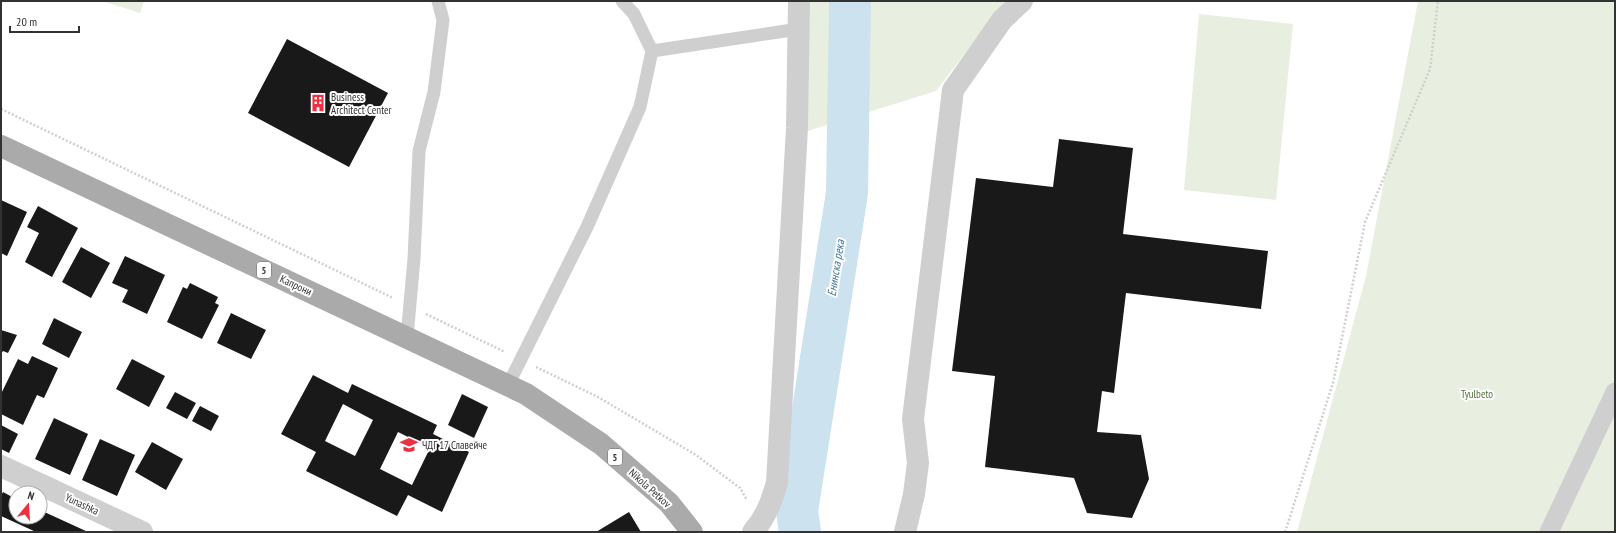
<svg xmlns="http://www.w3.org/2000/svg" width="1616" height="533" viewBox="0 0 1616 533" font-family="'PT Sans Narrow',sans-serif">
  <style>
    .green { fill: #e8efe0 }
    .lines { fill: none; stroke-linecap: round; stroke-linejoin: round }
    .river { stroke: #cce2ef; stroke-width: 42 }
    .building { fill: #191919; fill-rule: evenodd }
    .path { stroke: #cfcfcf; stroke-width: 2.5; stroke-dasharray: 2 2; stroke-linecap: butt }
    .service { stroke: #cfcfcf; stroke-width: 13 }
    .pedestrian { stroke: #cfcfcf; stroke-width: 19 }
    .minor { stroke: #cfcfcf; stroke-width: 22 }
    .primary { stroke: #aaa; stroke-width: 22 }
    .labels { text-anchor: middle; stroke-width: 4; stroke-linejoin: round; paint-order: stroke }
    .shield { fill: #fff; stroke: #707070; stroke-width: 1 }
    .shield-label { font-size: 10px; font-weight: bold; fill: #323232 }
    .poi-label { font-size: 11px; fill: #323232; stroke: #fff; text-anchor: start }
    .street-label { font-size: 11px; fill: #323232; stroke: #fff }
    .park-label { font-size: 11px; fill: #56703c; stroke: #fff }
    .water-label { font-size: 12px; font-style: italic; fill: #3b7799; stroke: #fff }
  </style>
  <rect width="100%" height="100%" fill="#fff"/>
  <path class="green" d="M102,1H144L140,13Z
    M809,1H1005L936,91L808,131Z
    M1418,1H1615V532H1297L1366,276Z
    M1199,14L1293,24L1276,200L1184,190Z"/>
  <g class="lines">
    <path class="river" d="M800,532L797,511L847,193L850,1"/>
  </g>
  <path class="building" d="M287,39L388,93L349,167L248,113Z
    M1059,139L1133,148L1123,234L1268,251L1261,309L1126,293L1114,393L1102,391L1097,432L1141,435L1149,479L1132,518L1087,513L1074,478L985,467L995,376L952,371L976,178L1053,187Z
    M1,200L27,212L7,256L1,253Z
    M38,206L78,228L52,277L25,262L39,233L27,227Z
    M81,247L110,263L91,298L62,282Z
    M125,256L165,275L147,314L122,302L128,290L112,283Z
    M190,283L218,297L215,303L219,305L202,339L167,322L183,287L187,289Z
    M231,313L266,330L251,359L217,343Z
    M54,318L82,332L69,358L42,344Z
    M1,330L17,335L8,353L3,351L1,354Z
    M32,356L58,368L44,398L37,395L23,425L1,414V394L18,359L28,364Z
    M132,359L165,376L149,407L116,389Z
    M313,375L348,393L352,384L437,425L433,434L469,452L442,512L408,495L397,516L306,471L316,452L281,434ZM343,404L373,420L355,456L325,441ZM398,432L430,448L412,485L380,469Z
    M175,392L196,403L187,419L166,408Z
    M462,394L488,407L474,438L448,425Z
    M200,406L219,416L211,431L192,421Z
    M54,418L88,434L70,475L35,459Z
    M1,425L18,434L9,453L1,449Z
    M100,439L135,455L117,496L82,480Z
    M152,442L183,459L166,490L135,472Z
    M3,492L16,499V517H40V510L88,532H36L1,516V496Z
    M629,512L641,532H596Z"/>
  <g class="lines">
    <path class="path" d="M1,109L393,298
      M426,314L505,352
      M536,367L598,397L696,455L740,488L747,500
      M1285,532L1333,383L1365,222L1430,69L1438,1"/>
    <path class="service" d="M652,51L799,29
      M407,337L414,259L419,151L434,92L443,20L438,1
      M508,385L587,227L640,107L652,51L634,14L622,1"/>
    <path class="pedestrian" d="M1549,532L1615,392"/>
    <path class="minor" d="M1,466L142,532
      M753,532C766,517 772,501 777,482L797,128L799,1
      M905,532L914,494L918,463L913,419L953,90L1002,20L1022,1"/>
    <path class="primary" d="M1,146L526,394L601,444L669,503L692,532"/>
  </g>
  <defs>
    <g id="building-bare" transform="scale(1.38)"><path d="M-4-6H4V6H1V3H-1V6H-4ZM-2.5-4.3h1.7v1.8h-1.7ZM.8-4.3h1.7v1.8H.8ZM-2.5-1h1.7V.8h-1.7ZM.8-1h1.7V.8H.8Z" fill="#ed3042" stroke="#fff" stroke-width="2.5" paint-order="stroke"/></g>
    <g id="school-bare" transform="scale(1.38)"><path d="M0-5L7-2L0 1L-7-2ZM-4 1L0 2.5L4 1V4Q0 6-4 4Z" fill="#ed3042" stroke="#fff" stroke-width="2.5" paint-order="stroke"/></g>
  </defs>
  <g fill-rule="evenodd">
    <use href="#building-bare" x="318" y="103"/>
    <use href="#school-bare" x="409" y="445"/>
  </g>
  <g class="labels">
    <g class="shield">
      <rect x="257" y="262" width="14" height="16" rx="3"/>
      <rect x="608" y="449" width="14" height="16" rx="3"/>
    </g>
    <g class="shield-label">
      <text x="264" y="274">5</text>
      <text x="615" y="461">5</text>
    </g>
    <g class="poi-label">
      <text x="331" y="101">Business<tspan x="331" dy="13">Architect Center</tspan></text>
      <text x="422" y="449">ЧДГ 17 Славейче</text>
    </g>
    <g class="street-label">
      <text transform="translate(296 285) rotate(25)" y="4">Капрони</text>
      <text transform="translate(650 488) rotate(42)" y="4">Nikola Petkov</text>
      <text transform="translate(82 504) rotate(25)" y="4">Yunashka</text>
    </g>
    <g class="park-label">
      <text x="1477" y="398">Tyulbeto</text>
    </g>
    <g class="water-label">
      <text transform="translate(836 268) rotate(-81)" y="4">Енинска река</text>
    </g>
  </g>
  <rect width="1616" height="533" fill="none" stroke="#323232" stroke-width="4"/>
  <g transform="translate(28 505) rotate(18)"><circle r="19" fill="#ffffff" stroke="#adadad"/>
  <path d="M0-3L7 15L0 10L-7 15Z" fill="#ed3042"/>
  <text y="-6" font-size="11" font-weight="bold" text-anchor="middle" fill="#323232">N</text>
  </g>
  <path d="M10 26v6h69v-6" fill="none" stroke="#323232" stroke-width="2"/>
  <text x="16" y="26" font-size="12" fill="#323232" stroke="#ffffff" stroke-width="3" paint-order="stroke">20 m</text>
</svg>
